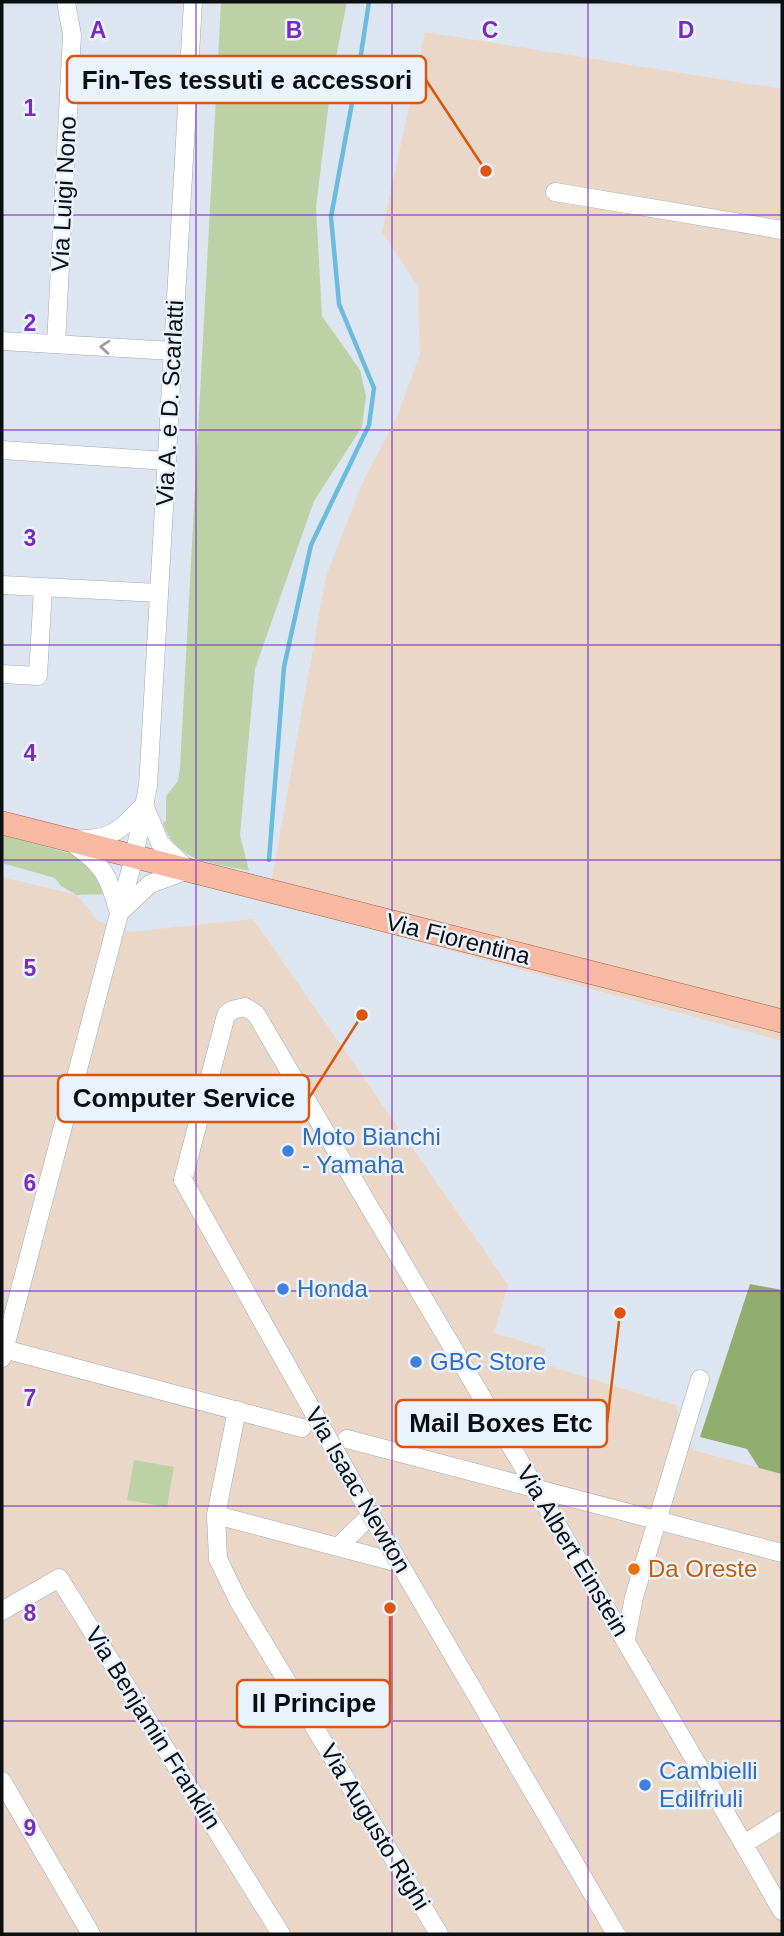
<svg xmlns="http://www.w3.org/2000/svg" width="784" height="1936" viewBox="0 0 784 1936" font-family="Arial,sans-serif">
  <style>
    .industrial { fill: #ead7c7 }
    .green { fill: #bcd1a6 }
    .forest { fill: #90ac6e }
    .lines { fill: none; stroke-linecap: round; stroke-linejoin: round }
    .stream { stroke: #6bbbdd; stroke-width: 4.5 }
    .minor-casing { stroke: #a0a9b2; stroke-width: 19 }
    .major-casing { stroke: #a26047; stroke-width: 24 }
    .minor { stroke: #fff; stroke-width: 18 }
    .major { stroke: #f8b9a2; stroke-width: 23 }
    .minor-bridge-casing { stroke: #a0a9b2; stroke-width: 19; stroke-linecap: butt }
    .minor-bridge { stroke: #fff; stroke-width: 18 }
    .oneway { stroke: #9e9fa0 }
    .grid { fill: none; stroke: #7b2cbf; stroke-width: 2; stroke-opacity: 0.55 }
    .shop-dot { fill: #3f7fe0; stroke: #eaf3fd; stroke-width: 2.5 }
    .food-dot { fill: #e8710a; stroke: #eaf3fd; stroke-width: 2.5 }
    .labels { text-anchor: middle; stroke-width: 5; stroke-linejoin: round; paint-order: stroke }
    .street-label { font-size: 24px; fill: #0c0f12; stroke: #eaf3fd }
    .shop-label { font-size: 24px; fill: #366cbe; stroke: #eaf3fd; text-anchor: start }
    .food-label { font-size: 24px; fill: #c56008; stroke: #eaf3fd; text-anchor: start }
    .grid-label { font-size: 23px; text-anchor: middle; font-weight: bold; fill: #7b2cbf; stroke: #eaf3fd; stroke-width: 5; stroke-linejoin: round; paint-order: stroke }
    .leader { fill: none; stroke: #dd550c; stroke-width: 2.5 }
    .callout-dot { fill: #dd550c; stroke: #eaf3fd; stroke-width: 2.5 }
    .callout { fill: #eaf3fd; stroke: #dd550c; stroke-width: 2.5 }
    .callout-label { font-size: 26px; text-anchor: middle; font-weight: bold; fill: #0c0f12 }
  </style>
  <rect width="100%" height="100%" fill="#dde6f0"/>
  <path class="industrial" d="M425,32L782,89V1041L268,901L326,576L362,484L398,414L420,354L418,286L382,232Z
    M2,877L77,895L98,921L129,932L253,919L508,1285L494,1333L545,1348L543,1364L676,1405L693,1450L782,1474V1934H2Z"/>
  <path class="green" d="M221,2H347L332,77L316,207L322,316L360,370L366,396L362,427L314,501L255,669L240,835L249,871C213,863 175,862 163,823L166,821V796L178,781L180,768Z
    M2,835L72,854L99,875L109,894L77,895L61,886L55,878L2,863Z
    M134,1460L174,1467L167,1507L127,1500Z"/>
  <path class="forest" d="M750,1284L782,1290V1474L759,1468L747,1449L700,1437Z"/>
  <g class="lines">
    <path class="stream" d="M269,860L284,667L311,545L369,425L374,388L339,304L331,217L361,54L369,2"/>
    <g class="minor-casing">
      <path id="minor" d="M555,192L782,230
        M2,341L173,351
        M56,344L72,35L66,2
        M2,450L167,461
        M2,585L159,593
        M2,674L38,676L43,588
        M144,805L160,843L188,870L150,884L119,913C106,870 104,866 68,840C112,838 113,837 144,805Z
        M183,1180L226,1015L232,1010L245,1007L256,1014C431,1313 610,1610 782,1911
        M4,1349L302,1428
        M2,1358L134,857L148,786L193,2
        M237,1410L216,1515L218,1559L239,1602L439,1934
        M347,1439L782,1553
        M216,1515L399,1563
        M338,1547L371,1515
        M2,1611L59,1578L281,1934
        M626,1639L634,1597L700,1379
        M2,1781L91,1934
        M744,1844L782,1820"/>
    </g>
    <g class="major-casing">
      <path id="major" d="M2,823L782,1021"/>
    </g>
    <use href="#minor" class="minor"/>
    <use href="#major" class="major"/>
    <g class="minor-bridge-casing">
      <path id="minor-bridge" d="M183,1180L371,1515L616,1934"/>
    </g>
    <use href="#minor-bridge" class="minor-bridge"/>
  </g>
  <defs><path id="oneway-chevron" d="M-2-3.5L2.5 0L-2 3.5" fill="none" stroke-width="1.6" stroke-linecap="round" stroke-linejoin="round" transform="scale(1.75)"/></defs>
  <use class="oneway" href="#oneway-chevron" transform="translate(105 347) rotate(-176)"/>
  <path class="grid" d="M196,2V1934M392,2V1934M588,2V1934M2,215H782M2,430H782M2,645H782M2,860H782M2,1076H782M2,1291H782M2,1506H782M2,1721H782"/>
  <g class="shop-dot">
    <circle cx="288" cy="1151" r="7"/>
    <circle cx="283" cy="1289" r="7"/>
    <circle cx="416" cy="1362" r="7"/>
    <circle cx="645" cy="1785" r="7"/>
  </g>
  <circle class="food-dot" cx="634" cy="1569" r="7"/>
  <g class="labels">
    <g class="street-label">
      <text transform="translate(64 194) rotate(-87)" y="8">Via Luigi Nono</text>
      <text transform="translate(170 403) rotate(-87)" y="8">Via A. e D. Scarlatti</text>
      <text transform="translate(458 939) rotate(14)" y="8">Via Fiorentina</text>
      <text transform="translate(358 1490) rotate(60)" y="8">Via Isaac Newton</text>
      <text transform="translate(573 1551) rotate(59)" y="8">Via Albert Einstein</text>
      <text transform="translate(153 1728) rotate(58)" y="8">Via Benjamin Franklin</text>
      <text transform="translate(375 1827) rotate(59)" y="8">Via Augusto Righi</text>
    </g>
    <g class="shop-label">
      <text x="302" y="1145">Moto Bianchi<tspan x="302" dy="28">- Yamaha</tspan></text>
      <text x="297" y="1297">Honda</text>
      <text x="430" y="1370">GBC Store</text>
      <text x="659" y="1779">Cambielli<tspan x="659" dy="28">Edilfriuli</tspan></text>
    </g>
    <g class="food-label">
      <text x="648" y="1577">Da Oreste</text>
    </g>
  </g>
  <g class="grid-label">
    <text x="98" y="38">A</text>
    <text x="294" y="38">B</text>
    <text x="490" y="38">C</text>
    <text x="686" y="38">D</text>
    <text x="30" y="116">1</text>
    <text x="30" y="331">2</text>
    <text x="30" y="546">3</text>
    <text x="30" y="761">4</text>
    <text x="30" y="976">5</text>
    <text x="30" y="1191">6</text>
    <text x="30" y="1406">7</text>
    <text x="30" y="1621">8</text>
    <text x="30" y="1836">9</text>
  </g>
  <path class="leader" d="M486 171L426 80M362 1015L309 1098M620 1313L607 1423M390 1608L390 1703"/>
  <g class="callout-dot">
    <circle cx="486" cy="171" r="7"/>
    <circle cx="362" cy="1015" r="7"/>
    <circle cx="620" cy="1313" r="7"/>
    <circle cx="390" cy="1608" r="7"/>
  </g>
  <g class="callout">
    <rect x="67" y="56" width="359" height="47" rx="7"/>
    <rect x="58" y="1075" width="251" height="47" rx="7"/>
    <rect x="396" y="1400" width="211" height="47" rx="7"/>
    <rect x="237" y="1680" width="153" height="47" rx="7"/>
  </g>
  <g class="callout-label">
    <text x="247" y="89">Fin-Tes tessuti e accessori</text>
    <text x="184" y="1107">Computer Service</text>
    <text x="501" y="1432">Mail Boxes Etc</text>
    <text x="314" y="1712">Il Principe</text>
  </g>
  <rect width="784" height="1936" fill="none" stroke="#0c0f12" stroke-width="7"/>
</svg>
